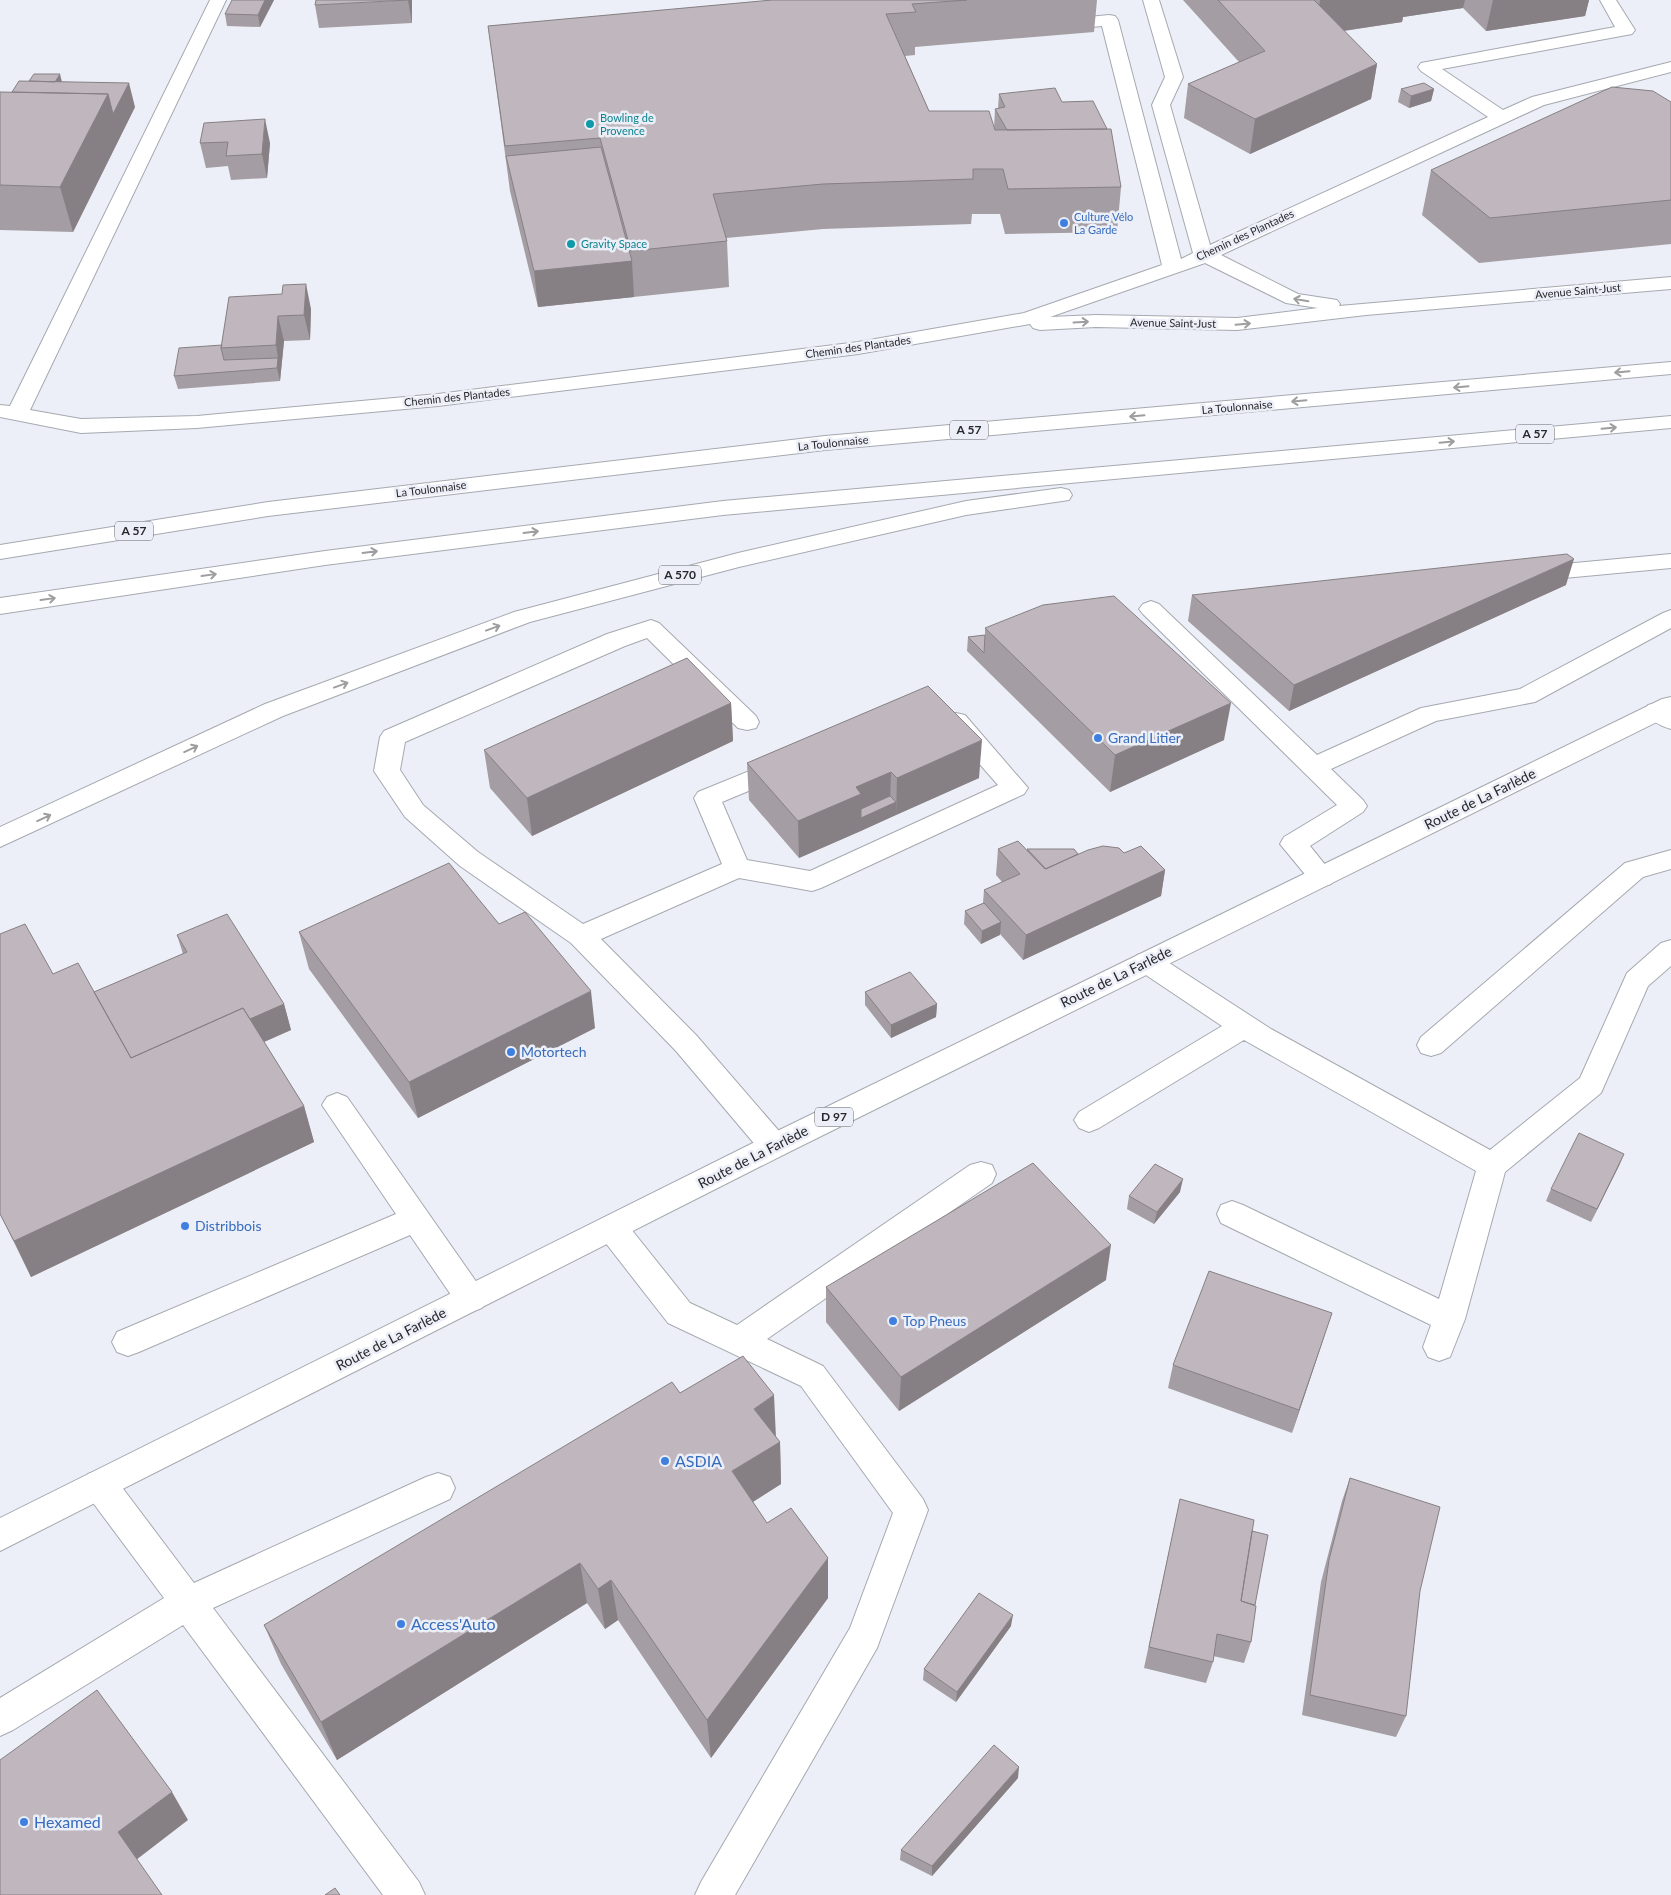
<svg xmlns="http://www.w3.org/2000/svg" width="1671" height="1895" viewBox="0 0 1671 1895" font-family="Lato,sans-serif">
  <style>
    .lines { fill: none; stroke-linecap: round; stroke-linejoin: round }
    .minor-casing { stroke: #a5a9b0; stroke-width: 2 }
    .major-casing { stroke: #a5a9b0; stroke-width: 2 }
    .highway-casing { stroke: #a5a9b0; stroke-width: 2 }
    .minor { fill: #fff; fill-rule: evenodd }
    .major { fill: #fff; fill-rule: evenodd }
    .highway { fill: #fff; fill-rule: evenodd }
    .wall { fill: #a49da3 }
    .shaded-wall { fill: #868084 }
    .building { fill: #bfb7bd; stroke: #868084 }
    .oneway { stroke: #9e9ea0 }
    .culture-dot { fill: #0f9aa8; stroke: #eceff7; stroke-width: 2 }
    .shop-dot { fill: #3f7fe0; stroke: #eceff7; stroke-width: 2 }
    .labels { text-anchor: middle; stroke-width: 5; stroke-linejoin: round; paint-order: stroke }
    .far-culture-label { font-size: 11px; fill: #0d838f; stroke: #eceff7; text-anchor: start }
    .far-shop-label { font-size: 11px; fill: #366cbe; stroke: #eceff7; text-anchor: start }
    .far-street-label { font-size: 11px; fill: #27282b; stroke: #eceff7 }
    .shield { fill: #eceff7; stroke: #626468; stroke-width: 1 }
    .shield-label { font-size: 12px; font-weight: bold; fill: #27282b }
    .shop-label { font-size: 14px; fill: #366cbe; stroke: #eceff7; text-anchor: start }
    .street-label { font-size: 14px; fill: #27282b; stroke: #eceff7 }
    .near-shop-label { font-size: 16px; fill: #366cbe; stroke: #eceff7; text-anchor: start }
  </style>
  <rect width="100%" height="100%" fill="#eceff7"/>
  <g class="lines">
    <g class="minor-casing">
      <path id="minor" d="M210,0H226L30,410L81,419L197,416L438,394L858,342L1024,313L1162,265L1102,26L1057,30L1051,29L1048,25L1051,21L1057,20L1109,15L1115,16L1118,20L1181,259L1193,253L1152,105L1165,77L1143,0H1159L1183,77L1170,105L1210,245L1488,117L1421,71L1418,67L1421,63L1615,27L1600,0H1616L1635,30L1632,34L1442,69L1503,110L1532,97L1671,62V72L1544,105L1221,255L1298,294L1337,300L1340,304L1339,306L1671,277V289L1366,315L1237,330L1096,327L1040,330L1033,328L1030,324L858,354L438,406L197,428L81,433L0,417V405L10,406ZM1205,263L1286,303L1318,308L1237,318L1096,315L1050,317Z
        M1671,554V568L1532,581L1524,579L1520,574L1524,569L1532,567Z
        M1151,601L1159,604L1317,755L1421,708L1520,689L1663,613L1671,610V628L1535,702L1436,721L1331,769L1363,800L1367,806L1363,812L1310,846L1335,877L1331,884L1322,887L1313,884L1280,844L1284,837L1337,805L1143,614L1139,609L1143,604Z
        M651,620L659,623L756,716L759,722L756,728L747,730L738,728L647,638L625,646L405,742L400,770L423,805L478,852L583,924L722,864L694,798L698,792L774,761L783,758L792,761L796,767L792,773L722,802L747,860L810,871L998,785L947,727L944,721L947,715L956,713L965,715L1028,788L1024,794L821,888L812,891L739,878L601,939L696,1035L785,1138L789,1146L785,1154L774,1158L763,1154L676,1051L571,943L460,866L405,817L374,771L380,737L384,731L607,634Z
        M1657,703L1671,709V729C1660,726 1651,721 1645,711L1648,705Z
        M1671,850V869L1643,877L1441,1053L1431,1056L1421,1053L1417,1045L1421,1037L1625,863Z
        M1671,940V966L1648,986L1601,1093L1505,1172L1465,1319L1450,1357L1439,1361L1428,1357L1423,1347L1431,1325L1221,1223L1217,1214L1221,1205L1232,1201L1243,1205L1439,1299L1476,1171L1244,1040L1099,1128L1089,1132L1079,1128L1074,1120L1079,1112L1222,1026L1137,969L1133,962L1137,955L1147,952L1157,955L1271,1029L1490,1150L1580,1078L1627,973L1661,943Z
        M337,1093L347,1097L482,1290L487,1299L482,1308L471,1312L460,1308L410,1235L139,1352L128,1356L117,1352L112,1342L117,1332L396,1214L322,1105L327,1097Z
        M981,1162L992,1165L996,1174L992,1183L767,1339L823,1366L923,1499L928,1510L877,1648L735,1895H695L701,1882L850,1628L893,1513L801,1386L668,1323L601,1237L597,1228L601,1219L612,1215L623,1219L690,1303L737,1325L970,1165Z
        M100,1470L112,1474L194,1583L426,1477L438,1473L450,1477L455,1488L450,1499L213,1608L419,1882L425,1895H383L183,1625L13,1730L0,1736V1698L164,1598L88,1496L83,1485L88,1474Z"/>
    </g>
    <g class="major-casing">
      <path id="major" d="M1671,697V715L785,1154L0,1551V1518L763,1138L1662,699Z"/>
    </g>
    <g class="highway-casing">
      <path id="highway" d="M1671,362V374L825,450L268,516L0,559V545L268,502L825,436Z
        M1671,416V428L723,515L325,565L0,614V598L325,551L723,501Z
        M1061,488L1069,490L1072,495L1069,500L966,515L739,567L530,622L283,716L0,847V827L265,704L514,612L738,553L966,501Z"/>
    </g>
    <use href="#minor" class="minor"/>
    <use href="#major" class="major"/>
    <use href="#highway" class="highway"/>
  </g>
  <path class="wall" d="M274,0L260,27L227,26L225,14Z
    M412,0V23L319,28L315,5Z
    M772,0H1097L1094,32L915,47V55L905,56L929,111L994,128L995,109H998L999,94L1062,102L1121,187L1117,232L1005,234L1000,214H972L971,224L823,229L726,238L727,241L729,287L538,307L510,191L488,26Z
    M1183,0H1589L1585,16L1486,31L1463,8L1403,17L1402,22L1344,31L1377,64L1371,99L1250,154L1184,118L1188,84L1239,62Z
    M62,82L135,107L73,232L0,230V92H12Z
    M1401,89H1434L1431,101L1409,108L1398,102Z
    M1671,102V244L1479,263L1422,215L1431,170Z
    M204,123L270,143L267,178L231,180L228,166L206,168L200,143Z
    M229,297L311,309L310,340L284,341L280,381L178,389L174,376L222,345Z
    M1566,585L1289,711L1188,621L1192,595Z
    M985,628L1224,740L1110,792L967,651L968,637L985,635Z
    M731,703L733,741L532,836L490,788L484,750Z
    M747,763L979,778L799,858L749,800Z
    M998,849L1027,850L1078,854L1124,853L1165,870L1161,896L1023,960L1000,934L981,944L964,924L965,911L983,903L984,890L1002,882L996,875Z
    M499,924L595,1028L418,1118L309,969L299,932Z
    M177,935L284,1004L291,1030L264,1042L304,1106L314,1142L31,1277L0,1214L53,974L94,992L183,954Z
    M865,992L937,1004L936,1017L891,1038L865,1005Z
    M1624,1154L1591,1222L1546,1201L1551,1189Z
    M1180,1192L1154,1224L1127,1209L1129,1196Z
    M1106,1280L899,1411L826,1322V1287Z
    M1324,1337L1292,1433L1168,1388L1173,1365Z
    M680,1393L780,1442L781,1484L753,1502L767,1523L828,1558V1598L711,1758L618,1620L605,1629L587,1603L337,1760L281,1664L264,1625Z
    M1350,1478L1406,1716L1396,1737L1302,1715L1321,1582L1342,1501Z
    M1180,1499L1252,1531L1255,1605L1251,1642L1244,1663L1213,1656V1662L1206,1683L1144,1668Z
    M1011,1626L956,1702L923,1680L924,1669Z
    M1018,1778L932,1876L900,1860L901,1850Z"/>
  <path class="shaded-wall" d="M265,0H274L260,27L258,15Z
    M408,0H412V23Z
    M1320,0H1465L1463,8L1403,17L1402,22L1315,35Z
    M1493,0H1589L1585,16L1486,31Z
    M1377,64L1371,99L1250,154L1255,119Z
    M60,74L63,86L48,93Z
    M129,83L135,107L73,232L60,187L108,94Z
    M1434,89L1431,101L1409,108L1411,96Z
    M265,119L270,143L267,178L262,154Z
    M632,261L634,297L538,307L534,271Z
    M306,284L311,309L310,340L304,315Z
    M278,316L284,341L280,381L277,368L278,358L276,345Z
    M1574,559L1566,585L1289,711L1294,685Z
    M731,703L733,741L532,836L527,798Z
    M1231,703L1224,740L1110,792L1115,755Z
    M982,740L979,778L896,815L897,778Z
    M891,772L890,805L896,802V815L861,831V818V831L799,858L798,821L856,787Z
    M1165,870L1161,896L1023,960L1026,935Z
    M1001,922L1000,935L981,944L982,931Z
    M591,991L595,1028L418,1118L409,1082Z
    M284,1004L291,1030L145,1094L135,1069Z
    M937,1004L936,1017L891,1038V1025Z
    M304,1106L314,1142L31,1277L14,1241Z
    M1624,1154L1619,1166L1591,1222L1597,1209Z
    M1183,1179L1180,1192L1154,1224L1157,1212Z
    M1111,1245L1106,1280L899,1411L901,1377Z
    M1332,1313L1292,1433L1299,1410Z
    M774,1395L776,1438L754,1409Z
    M780,1442L781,1484L735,1513L732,1471Z
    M828,1558V1598L711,1758L707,1720Z
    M580,1563L587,1603L337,1760L321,1722Z
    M611,1580L618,1620L605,1629L598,1589Z
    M1013,1615L1011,1626L956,1702L957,1692Z
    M1019,1767L1018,1778L932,1876V1866Z
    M172,1792L188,1820L136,1860L118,1832Z"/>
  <path class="building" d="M232,0H265L258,15L225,14Z
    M316,0H408L315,5Z
    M772,0H967L912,4L916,12L886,14L929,111H989L995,130L1111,129L1121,187L1008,189L1003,169H973V179L823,184L713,194L727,241L631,251L600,138L505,146L488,26Z
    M1218,0H1314L1377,64L1255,119L1188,84L1265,51Z
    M34,74H60L55,82L29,81Z
    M19,81L129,83L113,114L108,94L12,92Z
    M1424,83L1434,89L1411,96L1401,89Z
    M1612,87L1653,91L1671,102V200L1490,218L1431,170Z
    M1055,88L1062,102L1093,101L1107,129L1007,130L995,109L1005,107L999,94Z
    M0,92L108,94L60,187L0,185Z
    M265,119L262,154L226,156L228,142L200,143L204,123Z
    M601,147L632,261L534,271L506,156Z
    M306,284L304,315L278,316L276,345L221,348L229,297L282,294L283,285Z
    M222,345L221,348L224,360L278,358L277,368L174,376L179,348Z
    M1567,554L1574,559L1294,685L1192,595Z
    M1114,596L1231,703L1115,755L985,628L1043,605Z
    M985,635L984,653L968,637Z
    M687,658L731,703L527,798L484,750Z
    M928,686L982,740L897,778L891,772L856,787L861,794L798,821L747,763Z
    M890,796L896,802L861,818V809Z
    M1018,841L1045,869L1088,850L1103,846L1119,848L1124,853L1141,846L1165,870L1026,935L984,890L1020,874L998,849Z
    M1027,849H1074L1078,854L1046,869Z
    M449,863L499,924L525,912L591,991L409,1082L299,932Z
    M984,903L1001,922L982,931L965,911Z
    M227,914L284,1004L250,1019L243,1008L131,1058L94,992L187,952L177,935Z
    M25,924L53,974L78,963L131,1058L243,1008L304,1106L14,1241L0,1214V934Z
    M910,972L937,1004L891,1025L865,992Z
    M1579,1133L1624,1154L1597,1209L1551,1189Z
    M1033,1163L1111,1245L901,1377L826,1287Z
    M1155,1164L1183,1179L1157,1212L1129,1196Z
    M1209,1271L1332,1313L1299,1410L1173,1365Z
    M743,1356L774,1395L754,1409L780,1442L732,1471L767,1523L791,1508L828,1558L707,1720L611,1580L598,1589L580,1563L321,1722L264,1625L672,1382L680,1393Z
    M1350,1478L1440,1507L1420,1591L1406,1716L1310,1695L1329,1560Z
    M1180,1499L1254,1520L1241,1601L1256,1606L1251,1642L1217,1634L1213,1662L1149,1647Z
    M1252,1531L1268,1535L1255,1605L1241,1601Z
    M979,1593L1013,1615L957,1692L924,1669Z
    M97,1690L172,1792L118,1832L162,1895H0V1760Z
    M994,1745L1019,1767L932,1866L901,1850Z
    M335,1888L340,1895H325Z"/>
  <defs><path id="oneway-shaft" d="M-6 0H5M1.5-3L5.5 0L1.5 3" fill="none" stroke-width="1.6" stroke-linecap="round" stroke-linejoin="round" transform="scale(1.25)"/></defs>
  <g class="oneway">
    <use href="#oneway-shaft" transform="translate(1301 300) rotate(-171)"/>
    <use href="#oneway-shaft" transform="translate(1081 322) rotate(-3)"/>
    <use href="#oneway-shaft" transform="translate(1243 324) rotate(-5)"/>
    <use href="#oneway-shaft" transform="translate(1622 372) rotate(175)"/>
    <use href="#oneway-shaft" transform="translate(1461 387) rotate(175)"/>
    <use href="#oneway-shaft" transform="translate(1299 401) rotate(175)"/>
    <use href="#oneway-shaft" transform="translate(1137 416) rotate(175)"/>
    <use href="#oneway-shaft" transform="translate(1609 428) rotate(-5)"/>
    <use href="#oneway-shaft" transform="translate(1447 442) rotate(-5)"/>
    <use href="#oneway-shaft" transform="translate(531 532) rotate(-7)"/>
    <use href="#oneway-shaft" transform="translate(370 552) rotate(-7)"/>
    <use href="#oneway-shaft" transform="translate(209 575) rotate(-8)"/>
    <use href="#oneway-shaft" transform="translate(48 599) rotate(-8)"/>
    <use href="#oneway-shaft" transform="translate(493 628) rotate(-20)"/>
    <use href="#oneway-shaft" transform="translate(341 685) rotate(-20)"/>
    <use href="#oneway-shaft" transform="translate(191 749) rotate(-25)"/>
    <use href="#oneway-shaft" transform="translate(44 818) rotate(-25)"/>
  </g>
  <g class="culture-dot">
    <circle cx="590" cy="124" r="5"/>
    <circle cx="571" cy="244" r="5"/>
  </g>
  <g class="shop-dot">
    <circle cx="1064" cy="223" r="5"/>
    <circle cx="1098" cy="738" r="5"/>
    <circle cx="511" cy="1052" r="5"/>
    <circle cx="185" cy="1226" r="5"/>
    <circle cx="893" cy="1321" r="5"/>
    <circle cx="665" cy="1461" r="5"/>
    <circle cx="401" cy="1624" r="5"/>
    <circle cx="24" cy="1822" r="5"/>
  </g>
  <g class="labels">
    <g class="far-culture-label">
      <text x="600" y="122">Bowling de<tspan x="600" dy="13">Provence</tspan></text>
      <text x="581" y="248">Gravity Space</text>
    </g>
    <g class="far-shop-label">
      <text x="1074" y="221">Culture Vélo<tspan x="1074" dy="13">La Garde</tspan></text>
    </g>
    <g class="far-street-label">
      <text transform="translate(1245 235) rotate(-25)" y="4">Chemin des Plantades</text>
      <text transform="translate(1578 291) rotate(-5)" y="4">Avenue Saint-Just</text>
      <text transform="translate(1173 323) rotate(1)" y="4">Avenue Saint-Just</text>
      <text transform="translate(858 347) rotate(-8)" y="4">Chemin des Plantades</text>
      <text transform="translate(457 397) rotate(-6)" y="4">Chemin des Plantades</text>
      <text transform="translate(1237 407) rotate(-5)" y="4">La Toulonnaise</text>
      <text transform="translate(833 443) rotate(-6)" y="4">La Toulonnaise</text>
      <text transform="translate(431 489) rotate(-7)" y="4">La Toulonnaise</text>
    </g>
    <g class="shield">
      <rect x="950" y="420.5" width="38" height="19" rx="4"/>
      <rect x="1516" y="424.5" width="38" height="19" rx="4"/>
      <rect x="115" y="521.5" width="38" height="19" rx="4"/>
      <rect x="659" y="565.5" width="42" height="19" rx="4"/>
      <rect x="815" y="1107.5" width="38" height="19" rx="4"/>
    </g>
    <g class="shield-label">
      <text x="969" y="434">A 57</text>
      <text x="1535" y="438">A 57</text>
      <text x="134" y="535">A 57</text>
      <text x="680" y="579">A 570</text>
      <text x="834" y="1121">D 97</text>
    </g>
    <g class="shop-label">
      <text x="1108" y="743">Grand Litier</text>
      <text x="521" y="1057">Motortech</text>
      <text x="195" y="1231">Distribbois</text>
      <text x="903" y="1326">Top Pneus</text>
    </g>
    <g class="street-label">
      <text transform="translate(1480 799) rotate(-26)" y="5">Route de La Farlède</text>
      <text transform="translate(1116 977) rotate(-26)" y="5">Route de La Farlède</text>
      <text transform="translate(753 1157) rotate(-27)" y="5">Route de La Farlède</text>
      <text transform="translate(391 1339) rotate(-27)" y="5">Route de La Farlède</text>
    </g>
    <g class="near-shop-label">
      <text x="675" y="1467">ASDIA</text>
      <text x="411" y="1630">Access'Auto</text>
      <text x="34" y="1828">Hexamed</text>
    </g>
  </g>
</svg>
